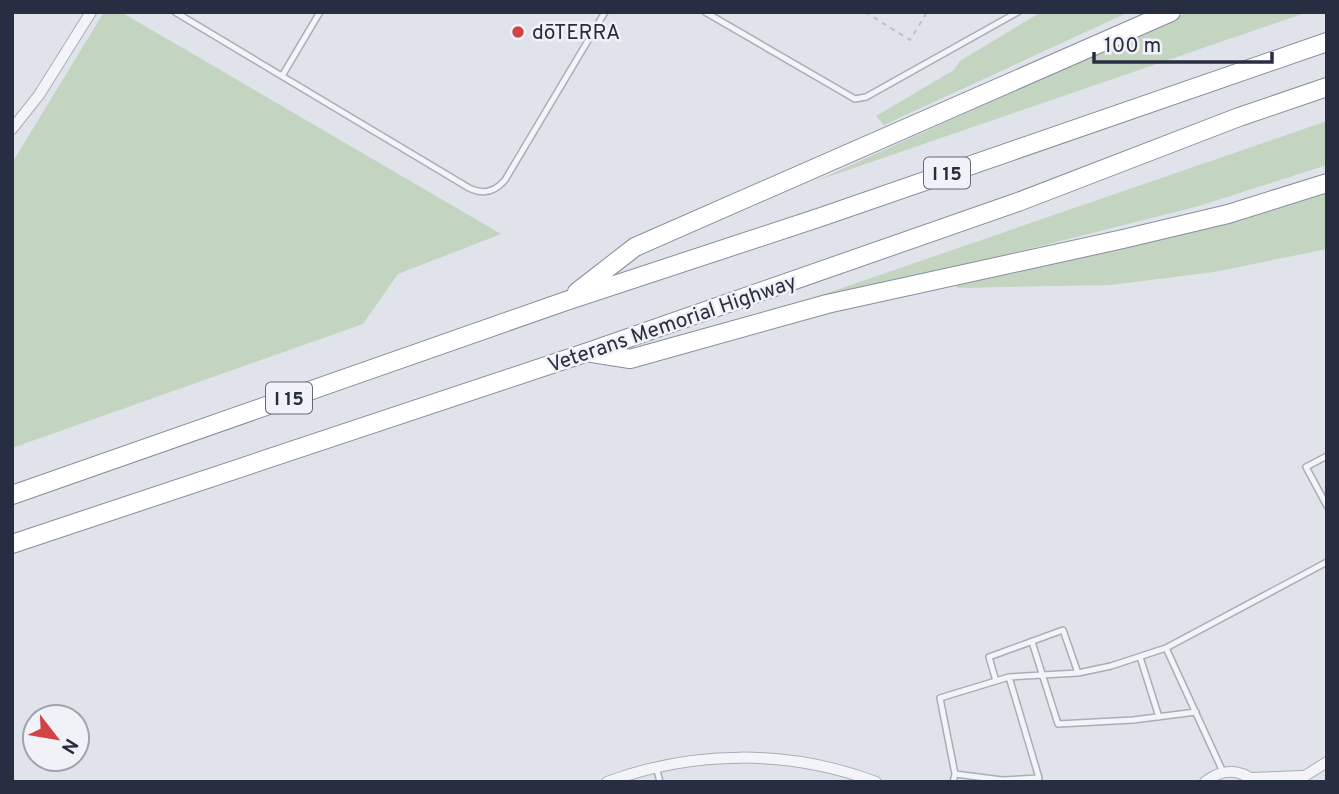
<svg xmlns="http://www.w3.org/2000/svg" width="1339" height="794" viewBox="0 0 1339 794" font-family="Overpass,sans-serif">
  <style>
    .green { fill: #c3d4c1 }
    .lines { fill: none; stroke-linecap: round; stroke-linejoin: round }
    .lane-casing { stroke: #a9adb7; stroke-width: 8 }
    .street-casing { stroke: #a9adb7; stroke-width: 12 }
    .highway-casing { stroke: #878ea0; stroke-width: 20 }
    .path { stroke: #bec1c8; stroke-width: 2; stroke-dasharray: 5 5; stroke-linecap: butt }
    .lane { stroke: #f3f4f8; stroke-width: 5 }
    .street { stroke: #f3f4f8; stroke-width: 10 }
    .highway { stroke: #fff; stroke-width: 18 }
    .poi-dot { fill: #d14345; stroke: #f0f2f7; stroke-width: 2.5 }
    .labels { text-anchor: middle; stroke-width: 5; stroke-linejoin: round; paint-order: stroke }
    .shield { fill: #f0f2f7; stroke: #646978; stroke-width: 2 }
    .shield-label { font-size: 19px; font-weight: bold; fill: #282e41 }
    .poi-label { font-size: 21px; fill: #282e41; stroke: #f0f2f7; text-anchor: start }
    .street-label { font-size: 21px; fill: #282e41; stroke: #f0f2f7 }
  </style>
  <rect width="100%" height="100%" fill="#e0e3ea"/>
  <path class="green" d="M104,12H121L501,234L398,274L363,324L12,448V163Z
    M1041,12H1129L884,125L876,116L954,70L960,61Z
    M1188,12H1308L816,181Z
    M1327,121V165L1199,206L854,293L784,308Z
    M1327,189V249L1214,272L1111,285L957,288L956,283L1066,258L1142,244L1198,230Z"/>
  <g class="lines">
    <g class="lane-casing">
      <path id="lane" d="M175,12L469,188C483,195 495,192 505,180L605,12
        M705,12L855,99L866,97L1018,12
        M282,76L320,12
        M1327,456L1306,467L1327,506
        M1032,642L1058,724L1133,720L1196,712
        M1166,648L1223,772
        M1140,657L1159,717
        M996,681L989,657L1063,630L1078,673
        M656,766L660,782
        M955,774L1002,780L1039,778L1009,677
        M953,782L955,774L940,698L1009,677L1078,673L1111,666L1166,648L1327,562"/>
    </g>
    <g class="street-casing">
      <path id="street" d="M12,129L39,95L91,12
        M1252,778L1303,776
        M1300,779L1327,762
        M607,782C693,750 789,749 876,782
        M1205,782C1221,769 1239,768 1255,782"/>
    </g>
    <g class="highway-casing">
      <path id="highway" d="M577,292L635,247L1171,12
        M592,353L630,359L827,304L1123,239L1228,214L1327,183
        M12,495L566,301L821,217L1327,42
        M12,544L588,352L1018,202L1239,117L1327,87"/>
    </g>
    <path class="path" d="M865,12L910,40L927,12"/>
    <use href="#lane" class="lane"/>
    <use href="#street" class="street"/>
    <use href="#highway" class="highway"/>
  </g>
  <circle class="poi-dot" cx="518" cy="32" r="7"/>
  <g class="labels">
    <g class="shield">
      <rect x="924" y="157.5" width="46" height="31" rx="5"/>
      <rect x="266" y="382.5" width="46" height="31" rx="5"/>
    </g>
    <g class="shield-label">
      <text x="947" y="180">I 15</text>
      <text x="289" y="405">I 15</text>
    </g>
    <g class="poi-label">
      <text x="532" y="39">dōTERRA</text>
    </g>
    <g class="street-label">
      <text transform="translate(672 323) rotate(-19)" y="7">Veterans Memorial Highway</text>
    </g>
  </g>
  <rect width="1339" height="794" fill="none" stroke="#282e41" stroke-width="28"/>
  <g transform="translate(56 738) rotate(121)"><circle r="33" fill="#f0f2f7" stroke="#a0a4ae" stroke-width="2"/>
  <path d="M0-5L12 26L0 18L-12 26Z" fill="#d14345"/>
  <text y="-10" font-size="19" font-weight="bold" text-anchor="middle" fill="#282e41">N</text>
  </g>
  <path d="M1094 52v10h178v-10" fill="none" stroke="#282e41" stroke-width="3.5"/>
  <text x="1104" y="52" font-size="21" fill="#282e41" stroke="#f0f2f7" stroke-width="5" paint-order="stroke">100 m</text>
</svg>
